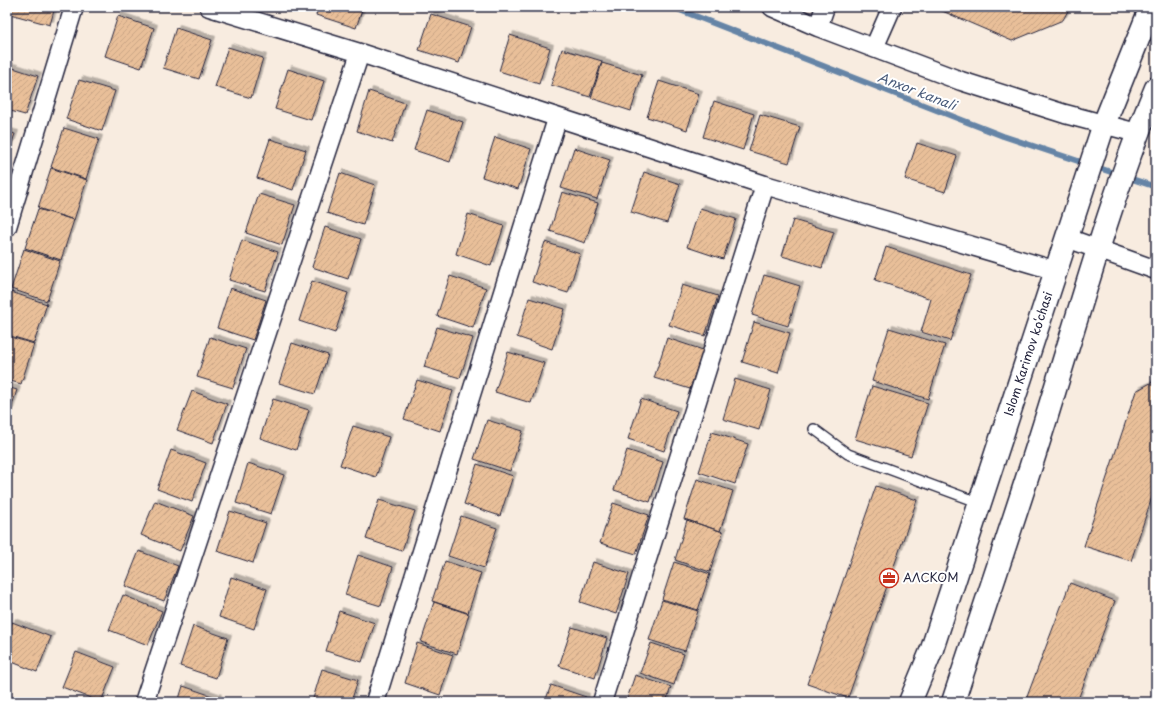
<svg xmlns="http://www.w3.org/2000/svg" width="1163" height="709" viewBox="0 0 1163 709" font-family="'Playpen Sans',sans-serif">
  <style>
    .lines { fill: none; stroke-linecap: round; stroke-linejoin: round }
    .stream { stroke: #6584a6; stroke-width: 6 }
    .building { fill: url(#building-hatch); stroke: #22223b; filter: url(#shadow) }
    .lane-casing { stroke: #22223b; stroke-width: 12 }
    .street-casing { stroke: #22223b; stroke-width: 21 }
    .primary-casing { stroke: #22223b; stroke-width: 25 }
    .lane { stroke: #fff; stroke-width: 9 }
    .street { stroke: #fff; stroke-width: 18 }
    .primary { stroke: #fff; stroke-width: 22 }
    .labels { text-anchor: middle; stroke-width: 4; stroke-linejoin: round; paint-order: stroke }
    .street-label { font-size: 12px; fill: #22223b; stroke: #fff }
    .poi-label { font-size: 12px; fill: #22223b; stroke: #fff; text-anchor: start }
    .water-label { font-size: 13px; font-style: italic; fill: #495b7a; stroke: #fff }
  </style>
  <defs>
    <pattern id="building-hatch" width="6" height="6" patternUnits="userSpaceOnUse"><rect width="6" height="6" fill="#e9bf99"/><path d="M-1 1l2-2M0 6l6-6M5 7l2-2" fill="none" stroke="#c8a485"/></pattern>
    <filter id="shadow"><feDropShadow dx="3.5" dy="-3.5" stdDeviation="0" flood-color="#0004"/></filter>
  </defs>
  <rect width="100%" height="100%" fill="#f8ece0"/>
  <filter id="ink" filterUnits="userSpaceOnUse"><feTurbulence type="fractalNoise" baseFrequency=".025" numOctaves="2"/><feDisplacementMap in="SourceGraphic" scale="8" xChannelSelector="R" yChannelSelector="G"/><feConvolveMatrix kernelMatrix="1 2 1 2 8 2 1 2 1" color-interpolation-filters="sRGB"/></filter>
  <g filter="url(#ink)">
    <g class="lines">
      <path class="stream" d="M672,7L1003,136L1156,187"/>
    </g>
    <path class="building" d="M12,7H55L50,25L10,14Z
      M319,7H363L356,28L316,15Z
      M933,7H1070L1063,20L1012,41Z
      M431,14L471,27L459,63L419,50Z
      M118,16L154,28L141,68L105,56Z
      M176,28L212,40L199,79L163,68Z
      M510,35L550,48L539,84L499,71Z
      M228,47L263,58L251,98L215,87Z
      M562,49L602,61L590,97L551,85Z
      M602,63L642,75L631,111L591,98Z
      M7,66L38,76L25,115L7,110Z
      M288,69L324,81L311,120L275,109Z
      M79,80L115,91L102,131L66,119Z
      M659,81L699,94L687,130L647,117Z
      M369,91L405,103L392,143L357,131Z
      M714,101L754,114L743,150L703,137Z
      M427,110L463,122L450,162L414,150Z
      M760,115L800,127L789,163L749,151Z
      M64,128L99,139L86,179L51,167Z
      M7,132L15,134L7,157Z
      M495,137L531,149L518,189L482,177Z
      M270,139L306,150L293,190L257,178Z
      M917,143L957,156L945,192L905,179Z
      M574,148L610,160L597,199L561,188Z
      M51,168L87,180L74,220L38,208Z
      M644,172L680,184L667,223L631,212Z
      M340,173L375,185L363,225L327,213Z
      M562,192L598,203L585,243L550,231Z
      M259,194L295,205L282,245L246,233Z
      M700,208L736,219L723,259L687,247Z
      M38,209L74,220L61,260L25,248Z
      M468,214L504,226L491,266L456,254Z
      M793,220L834,232L822,268L782,256Z
      M325,227L361,239L348,279L312,267Z
      M242,240L278,252L265,291L229,280Z
      M545,242L580,254L568,293L532,282Z
      M886,247L971,275L950,341L921,332L931,299L875,280Z
      M24,249L60,261L47,301L11,289Z
      M764,275L800,286L788,326L752,315Z
      M450,276L486,288L473,328L437,316Z
      M312,281L348,293L335,333L299,321Z
      M682,285L718,296L705,336L669,325Z
      M230,288L266,300L253,340L217,328Z
      M11,292L47,304L34,343L7,335V304Z
      M529,298L565,309L552,349L517,337Z
      M754,322L790,333L778,373L742,362Z
      M437,327L473,338L460,378L424,367Z
      M889,328L945,345L928,399L872,381Z
      M7,336L34,344L21,384L7,380Z
      M210,337L246,349L233,388L197,377Z
      M667,338L703,350L690,389L654,378Z
      M292,343L328,355L315,394L279,383Z
      M508,352L544,363L531,403L495,392Z
      M735,379L771,390L759,430L723,419Z
      M417,380L453,391L440,431L404,419Z
      M1156,380V485L1131,561L1084,546L1136,391Z
      M872,386L928,403L911,456L855,439Z
      M7,387L17,390L7,421Z
      M192,391L227,404L213,443L177,430Z
      M273,399L309,410L296,450L260,438Z
      M641,399L677,411L664,451L628,439Z
      M487,420L523,431L510,471L474,459Z
      M353,426L389,437L376,477L340,465Z
      M712,432L748,444L735,484L699,472Z
      M171,450L206,463L192,502L157,489Z
      M627,450L663,462L650,502L614,490Z
      M248,463L284,475L271,514L236,503Z
      M477,464L513,476L500,516L464,504Z
      M697,479L733,491L720,531L684,519Z
      M876,486L917,500L848,698L807,684Z
      M379,500L415,511L402,551L366,539Z
      M155,501L194,516L180,551L141,535Z
      M613,503L649,515L636,554L600,543Z
      M230,511L266,523L253,563L217,551Z
      M461,516L497,528L484,568L448,556Z
      M687,520L723,532L710,572L675,560Z
      M139,551L178,566L164,601L125,586Z
      M358,555L393,567L381,606L345,595Z
      M445,561L481,573L468,613L432,601Z
      M593,562L629,574L616,614L580,602Z
      M674,562L710,574L698,610L662,599Z
      M231,577L267,589L254,629L219,617Z
      M1070,583L1115,601L1077,702H1025Z
      M123,595L162,611L148,645L109,630Z
      M662,600L698,611L685,651L649,640Z
      M434,602L469,614L457,654L421,642Z
      M339,611L375,623L362,662L326,651Z
      M12,622L51,637L37,672L7,660V635Z
      M193,626L228,638L216,678L180,666Z
      M572,627L607,638L595,678L559,666Z
      M417,643L453,655L440,695L405,683Z
      M651,643L684,654L674,685L640,673Z
      M76,652L115,667L101,702L62,687Z
      M322,669L358,680L351,702H312Z
      M635,675L671,687L666,702H626Z
      M551,685L586,697L585,702H545Z
      M183,686L218,698L217,702H178Z"/>
    <g class="lines">
      <g class="lane-casing">
        <path id="lane" d="M814,429L848,454L980,503"/>
      </g>
      <g class="street-casing">
        <path id="street" d="M209,7L360,53L765,185L1057,271
          M772,7L818,27L961,81L1065,114L1137,133
          M818,27L825,7
          M874,48L892,7
          M7,227L74,7
          M1067,238L1156,270
          M144,702L360,53
          M375,702L557,119
          M602,702L765,185"/>
      </g>
      <g class="primary-casing">
        <g id="primary">
          <path id="s1" d="M910,702L932,649L1104,124L1151,7"/>
          <path d="M953,702C985,605 1018,509 1048,412C1082,303 1112,193 1156,88"/>
        </g>
      </g>
      <use href="#lane" class="lane"/>
      <use href="#street" class="street"/>
      <use href="#primary" class="primary"/>
    </g>
  </g>
  <defs>
    <g id="office-ring" transform="scale(1)"><circle r="9.5" fill="#fff" stroke="#c8321e" stroke-width="1.5"/><path d="M-6-3h4V-5.5h4V-3h4V5H-6ZM-1-4.5V-3h2v-1.5ZM-6 0V1H6V0Z" fill="#c8321e"/></g>
  </defs>
  <g fill-rule="evenodd">
    <use href="#office-ring" x="889" y="578"/>
  </g>
  <g class="labels">
    <g class="street-label">
      <text dy="4" stroke="none"><textPath href="#s1" startOffset="368">Islom Karimov ko‘chasi</textPath></text>
    </g>
    <g class="poi-label">
      <text x="903" y="582">АЛСКОМ</text>
    </g>
    <g class="water-label">
      <text transform="translate(917 91) rotate(21)" y="5">Anxor kanali</text>
    </g>
  </g>
  <rect width="1163" height="709" fill="none" stroke="#fff" stroke-width="24"/>
  <rect x="12" y="12" width="1139" height="685" fill="none" stroke="#22223b" stroke-width="1.5" filter="url(#ink)"/>
</svg>
